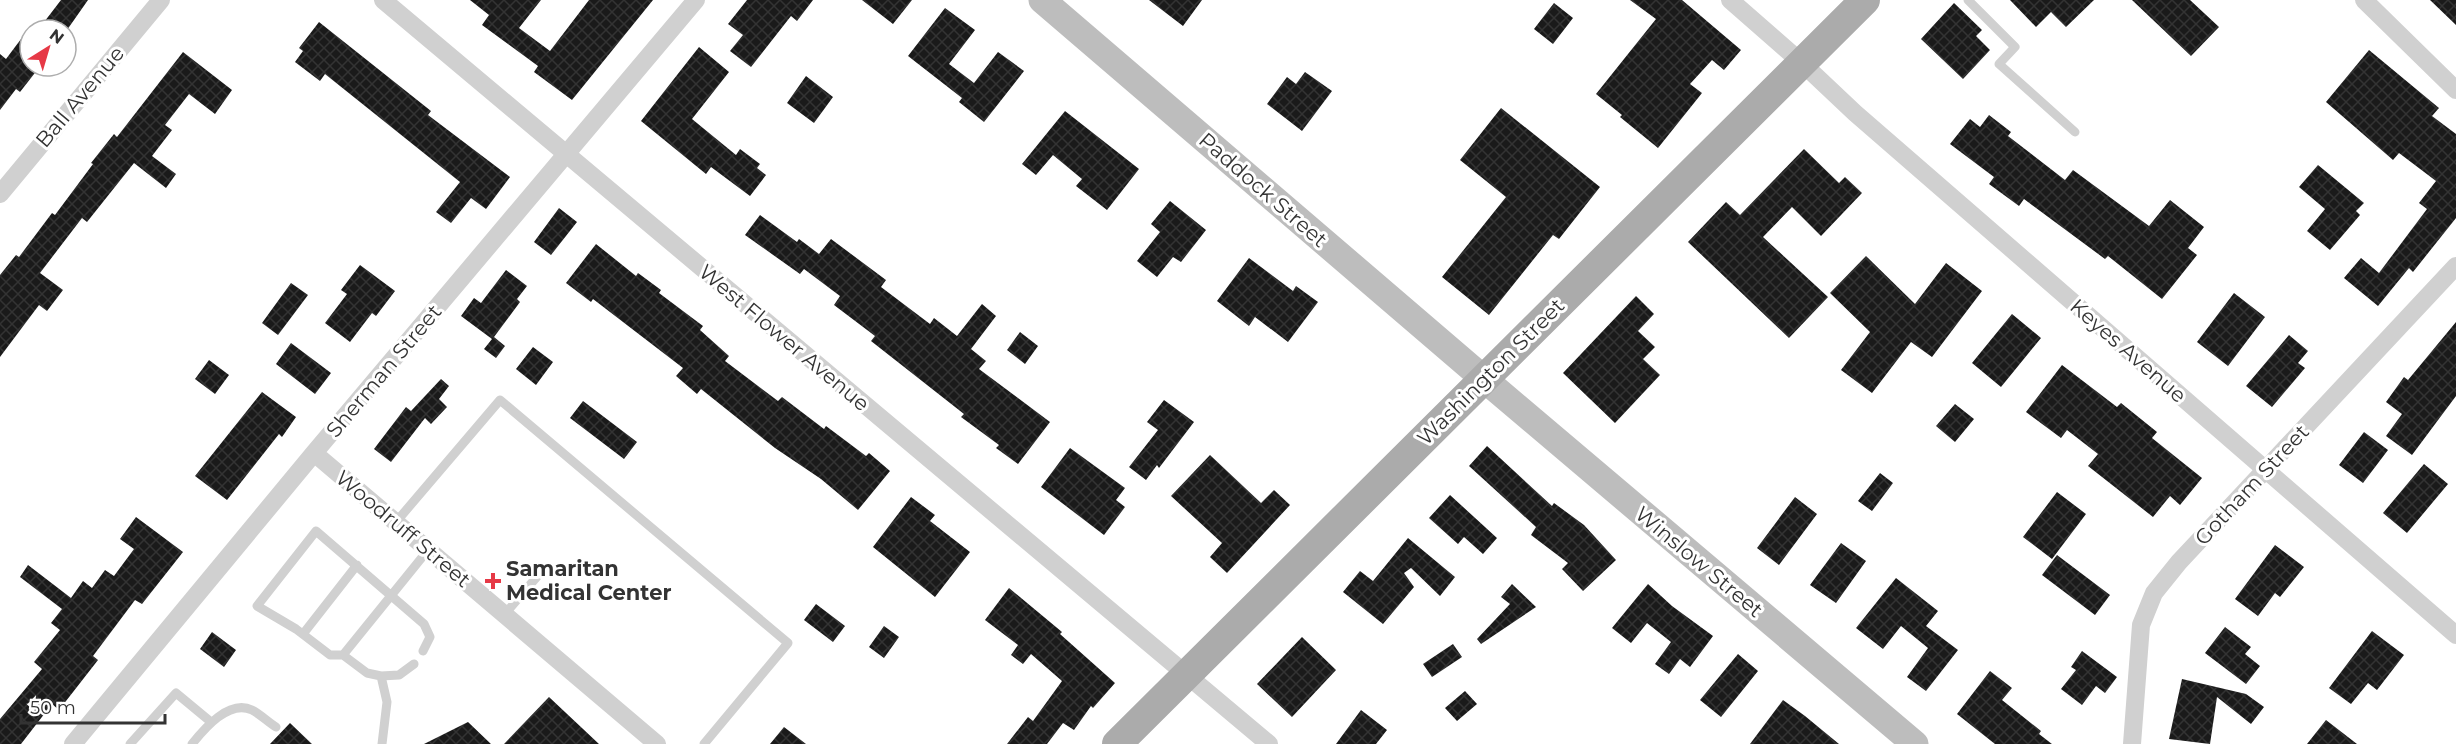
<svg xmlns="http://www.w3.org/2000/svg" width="2456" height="744" viewBox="0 0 2456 744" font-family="Montserrat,sans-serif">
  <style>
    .building { fill: url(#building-cross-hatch) }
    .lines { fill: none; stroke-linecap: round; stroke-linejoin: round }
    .lane { stroke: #d0d0d0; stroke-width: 9 }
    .street { stroke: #d0d0d0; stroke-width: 18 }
    .secondary { stroke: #bdbdbd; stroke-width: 27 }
    .primary { stroke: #ababab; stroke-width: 30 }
    .poi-dot { fill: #e63946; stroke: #fff; stroke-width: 2 }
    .labels { text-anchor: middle; stroke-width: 6; stroke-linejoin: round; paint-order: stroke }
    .street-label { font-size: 21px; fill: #333; stroke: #fff }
    .poi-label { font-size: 21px; font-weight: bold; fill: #333; stroke: #fff; text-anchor: start }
  </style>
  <defs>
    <pattern id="building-cross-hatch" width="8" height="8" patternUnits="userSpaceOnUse" patternTransform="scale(1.5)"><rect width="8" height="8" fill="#1a1a1a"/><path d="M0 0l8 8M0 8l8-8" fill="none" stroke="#333"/></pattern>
  </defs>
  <rect width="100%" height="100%" fill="#fff"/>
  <path class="building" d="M61,0H88L67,30H38Z
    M470,0H541L519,28L550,51L589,0H653L572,100L534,72L538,66L482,25L489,15Z
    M747,0H813L797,21L791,16L751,67L730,51L743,35L728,24Z
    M862,0H912L893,24Z
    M1149,0H1202L1183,26Z
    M1630,0H1682L1741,50L1724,70L1712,60L1690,84L1702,93L1658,148L1620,117L1622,115L1596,94L1656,19Z
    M2010,0H2094L2066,27L2051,12L2036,27Z
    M2132,0H2190L2219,27L2191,56Z
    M2430,0H2456V25Z
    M1554,3L1573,18L1553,44L1534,29Z
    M1954,3L1982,30L1976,36L1990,50L1963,79L1921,39Z
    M945,8L975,30L949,64L974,83L998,52L1024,71L984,122L959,102L962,98L908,56Z
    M319,22L431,111L428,115L510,177L486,209L471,198L451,223L436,212L460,182L325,74L320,81L295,62L303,51L299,48Z
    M30,27V66L38,69L20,92L16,89L0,110V54L6,59Z
    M699,47L729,72L692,119L736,155L740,149L760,164L757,168L766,175L750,196L711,167L706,174L641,121Z
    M2369,50L2439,108L2432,116L2456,134V218L2413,272L2409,268L2378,306L2344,278L2361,258L2379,273L2427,209L2419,203L2436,181L2399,153L2393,160L2326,102Z
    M183,52L232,90L215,114L189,94L165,125L172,130L152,156L176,174L166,188L134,163L87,222L82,218L40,273L63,290L47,311L39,305L0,357V275L16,255L19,257L52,213L55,215L93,164L91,163L114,134L117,137Z
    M1305,72L1332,91L1302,131L1267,104L1287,77L1296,84Z
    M806,76L833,97L814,123L787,103Z
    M1501,108L1600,187L1559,239L1553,235L1489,315L1442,277L1506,197L1460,160Z
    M1065,111L1139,169L1107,210L1076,186L1082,179L1053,155L1036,175L1022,164Z
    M1989,115L2011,132L2008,136L2065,180L2073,170L2149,226L2170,200L2204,227L2188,248L2197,255L2162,299L2108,256L2105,259L2024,199L2019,206L1989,184L1994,177L1950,144L1970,119L1980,127Z
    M1804,149L1839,183L1845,177L1862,193L1821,236L1792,207L1763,237L1828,297L1789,338L1688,242L1726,202L1740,215Z
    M2318,165L2364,203L2356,211L2360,215L2330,250L2307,231L2325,209L2299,187Z
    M1170,201L1206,230L1181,262L1173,257L1157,277L1137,261L1160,232L1151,224Z
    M559,208L577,222L551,255L534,242Z
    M760,215L797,242L799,239L819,254L831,239L886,280L881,287L930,324L934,318L957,336L982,304L996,316L971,349L986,361L979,369L1050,422L1018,464L996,448L999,445L961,417L964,414L871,341L875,336L834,305L840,296L804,269L800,274L745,235Z
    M596,244L636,276L638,273L661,290L659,293L703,326L700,330L729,356L725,361L778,401L782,397L824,429L826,426L866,456L869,453L890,471L858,510L821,479L775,448L701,389L697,394L676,376L683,368L593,299L591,302L566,283Z
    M1866,256L1915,304L1946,263L1982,291L1932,357L1911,342L1872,393L1841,370L1870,332L1830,293Z
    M1249,258L1293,291L1296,286L1318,302L1288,342L1255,317L1249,326L1217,301Z
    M360,265L395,291L376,316L372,313L350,342L325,323L347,294L341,290Z
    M506,270L527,286L517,299L520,302L494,337L505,346L496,358L484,349L492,339L461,316L474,298L481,303Z
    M291,283L308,295L278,335L262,323Z
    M2234,293L2265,317L2228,366L2197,342Z
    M1636,296L1654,314L1638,331L1655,347L1643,359L1660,375L1615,423L1563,373Z
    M2012,314L2041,338L2001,387L1972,363Z
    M2456,322V396L2412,455L2386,436L2402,414L2386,402L2404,377L2408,380Z
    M1020,332L1038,346L1025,364L1007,350Z
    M2289,335L2308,351L2298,363L2305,368L2272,407L2246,386Z
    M291,343L331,373L315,394L276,364Z
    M533,347L553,362L536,385L516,369Z
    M209,360L229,375L215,394L195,379Z
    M2062,365L2117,407L2121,403L2157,432L2152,438L2202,478L2180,505L2170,496L2153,517L2088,466L2098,454L2067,430L2061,438L2026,412Z
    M441,379L449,386L439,399L447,407L431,424L425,418L391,462L374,449L406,407L411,411Z
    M262,392L296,417L282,437L279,434L227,500L195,476Z
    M1164,400L1194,422L1159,468L1157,465L1146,480L1129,467L1158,430L1147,422Z
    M583,401L637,442L624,459L570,418Z
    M1955,404L1974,419L1955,442L1936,426Z
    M2364,432L2388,450L2363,483L2339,465Z
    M1487,446L1552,506L1554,503L1584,525L1616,560L1583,591L1562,569L1568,563L1531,535L1536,527L1469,466Z
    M1070,448L1125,488L1116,500L1125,507L1104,535L1041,487Z
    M1210,455L1261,503L1274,490L1290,505L1227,573L1210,557L1222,543L1171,496Z
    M2424,464L2448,484L2407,533L2383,513Z
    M1880,473L1893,483L1872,511L1858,501Z
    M2057,492L2086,514L2052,559L2023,537Z
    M1450,495L1497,538L1483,554L1464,537L1458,544L1429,518Z
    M911,497L935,515L930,521L970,552L935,597L873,547Z
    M1795,497L1817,514L1779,565L1757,548Z
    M136,517L183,552L142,604L135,600L93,656L98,660L59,710L52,704L21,744H0V719L42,669L34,662L60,630L51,623L62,609L20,577L28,565L71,598L83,581L92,588L105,570L114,576L134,549L120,539Z
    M1408,538L1455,577L1440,596L1411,568L1404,573L1414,587L1383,624L1343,592L1360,571L1373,581Z
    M1841,543L1866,561L1836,603L1810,585Z
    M2275,545L2304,567L2280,597L2275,593L2258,616L2235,599Z
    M2057,555L2110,595L2095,615L2042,575Z
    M1896,578L1938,611L1926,626L1958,650L1926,691L1907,677L1928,648L1901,626L1883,649L1856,628Z
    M1512,584L1536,607L1481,644L1477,639L1510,604L1501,597Z
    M1648,584L1672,606L1713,636L1690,667L1680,659L1669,674L1655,664L1671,642L1647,623L1631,643L1612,628Z
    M1009,588L1062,632L1060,634L1115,683L1093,708L1091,706L1074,730L1063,723L1047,744H1007L1028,717L1033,721L1062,681L1031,654L1023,664L1011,655L1018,645L985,620Z
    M816,604L845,626L833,642L804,620Z
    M884,626L899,637L884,658L869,647Z
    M2225,627L2251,647L2245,654L2260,666L2246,684L2205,653Z
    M2372,631L2404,655L2377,690L2368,683L2351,704L2329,688Z
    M212,632L236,650L224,667L200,649Z
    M1302,637L1336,670L1292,717L1257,684Z
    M1453,644L1462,657L1432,677L1423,664Z
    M2082,651L2117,677L2105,693L2096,686L2082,705L2061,689L2076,670L2071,667Z
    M1738,654L1758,671L1721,717L1700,700Z
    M1990,671L2012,688L2002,700L2041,731L2039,734L2052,744H1995L1957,714Z
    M2182,679L2246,694L2264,707L2251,724L2217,697L2210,744L2169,739Z
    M1465,691L1477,704L1457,721L1445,708Z
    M549,697L599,744H504Z
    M1783,700L1805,716L1839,744H1750Z
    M1361,710L1387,730L1376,744H1336Z
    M2326,720L2357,744H2307Z
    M468,722L491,744H424Z
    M290,723L312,744H270Z
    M784,727L806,744H770Z"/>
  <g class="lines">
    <path class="lane" d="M1968,0L2015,47L1999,64L2075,132
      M396,522L500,400L788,643L704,744
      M504,615L541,572
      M303,634L357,565
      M343,655L428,550
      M414,664L399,675L381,676L367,673L343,655H330L296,629L257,606L316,531L424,624L430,637L423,651
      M381,676L387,702L382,744
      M130,744L176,693L211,722
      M192,744C204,729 229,699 252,710C260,714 268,722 276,727"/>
    <path class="street" d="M383,0L1269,744
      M1730,0L1802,63L1855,113L2456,635
      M2364,0L2456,90
      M0,194L161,0
      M314,453L657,744
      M73,744L314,453L696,0
      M2132,744L2141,625L2154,593L2179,562L2456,266"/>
    <path class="secondary" d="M1042,0L1484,379L1915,744"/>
    <path class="primary" d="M1117,744L1865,0"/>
  </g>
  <path class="poi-dot" d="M490 572h6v6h6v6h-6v6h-6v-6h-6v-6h6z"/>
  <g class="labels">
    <g class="street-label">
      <text transform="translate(80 97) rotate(-50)" y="7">Ball Avenue</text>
      <text transform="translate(1263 190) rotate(41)" y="7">Paddock Street</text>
      <text transform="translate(784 338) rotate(40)" y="7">West Flower Avenue</text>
      <text transform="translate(2128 351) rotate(41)" y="7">Keyes Avenue</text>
      <text transform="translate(384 371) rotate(-50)" y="7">Sherman Street</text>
      <text transform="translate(1491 372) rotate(-45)" y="7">Washington Street</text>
      <text transform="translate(2252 485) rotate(-47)" y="7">Gotham Street</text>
      <text transform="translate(403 529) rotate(40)" y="7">Woodruff Street</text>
      <text transform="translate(1699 562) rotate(40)" y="7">Winslow Street</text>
    </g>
    <g class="poi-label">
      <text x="506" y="576">Samaritan<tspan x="506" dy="24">Medical Center</tspan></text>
    </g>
  </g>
  <g transform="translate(48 48) rotate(37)"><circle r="28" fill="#ffffff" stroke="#adadad" stroke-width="1.5"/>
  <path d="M0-4.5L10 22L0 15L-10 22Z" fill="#e63946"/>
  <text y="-9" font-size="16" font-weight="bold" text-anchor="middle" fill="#333333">N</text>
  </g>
  <path d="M21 714v9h144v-9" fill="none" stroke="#333333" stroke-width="3"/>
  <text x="30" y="714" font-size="18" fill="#333333" stroke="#ffffff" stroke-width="4.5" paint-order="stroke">50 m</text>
</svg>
